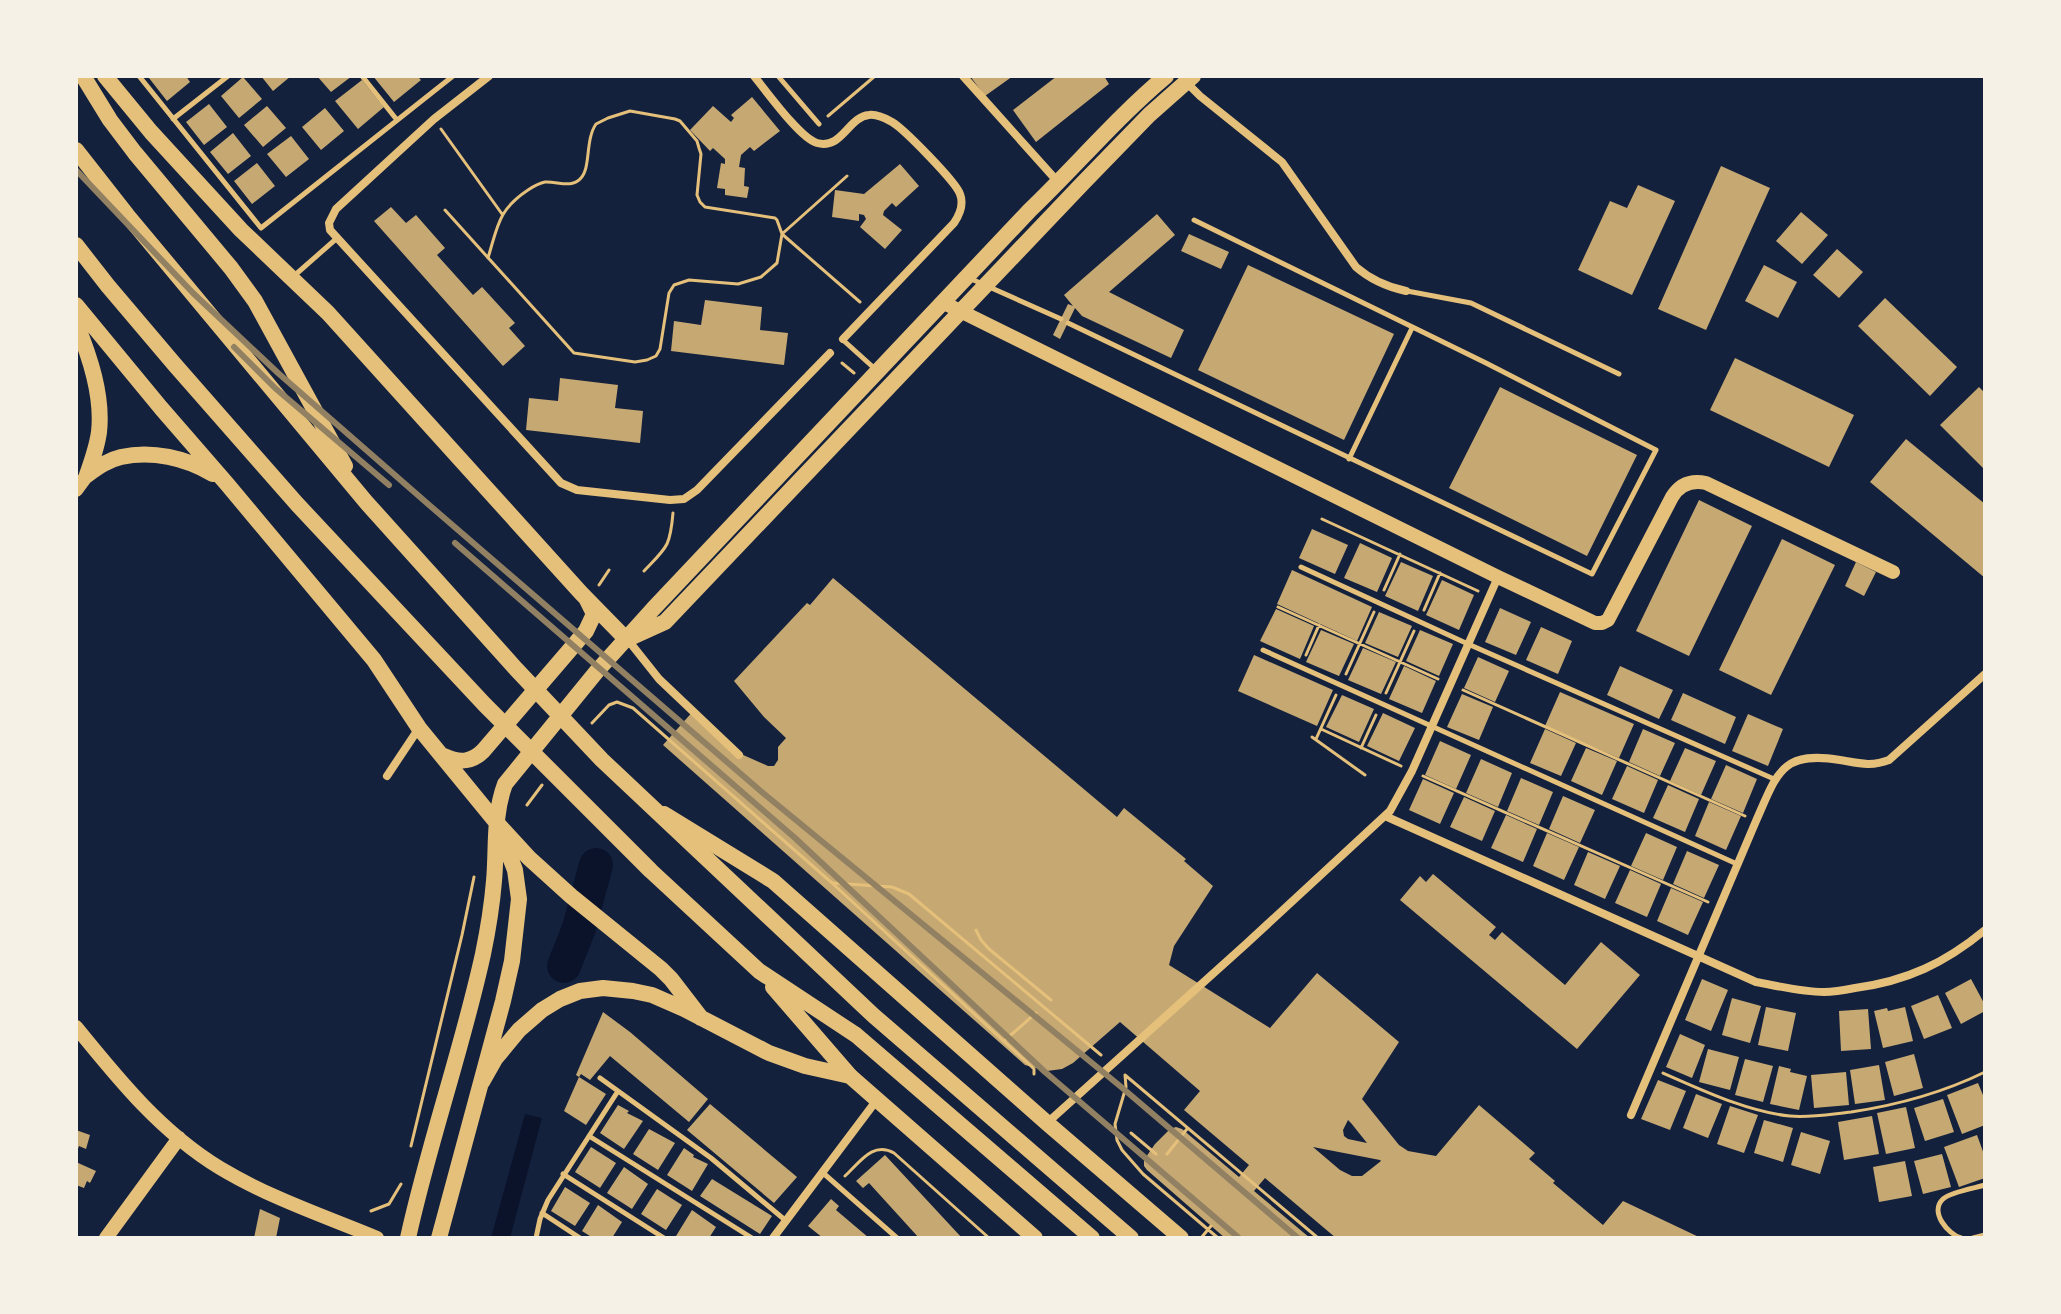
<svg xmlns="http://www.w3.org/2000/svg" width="2061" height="1314" viewBox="0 0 2061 1314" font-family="'DejaVu Sans',sans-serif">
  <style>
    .water { fill: #0b132b }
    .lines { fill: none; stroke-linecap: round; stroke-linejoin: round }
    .river { stroke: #0b132b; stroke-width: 34 }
    .building { fill: #c6a872; fill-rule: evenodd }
    .path { stroke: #e5c07b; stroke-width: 3 }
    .service { stroke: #e5c07b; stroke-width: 5 }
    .minor { stroke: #e5c07b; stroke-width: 8 }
    .tertiary { stroke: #e5c07b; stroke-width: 14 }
    .secondary { stroke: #e5c07b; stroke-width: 16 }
    .primary { stroke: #e5c07b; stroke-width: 16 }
    .rail { stroke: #918062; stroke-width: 6 }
  </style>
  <rect width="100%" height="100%" fill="#14213d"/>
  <path class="water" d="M587,858L606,877C600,908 591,938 579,968L554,962L579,889Z
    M525,1114L542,1118L510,1238H491Z"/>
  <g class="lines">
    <path class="river" d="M564,966L579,928L596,865"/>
  </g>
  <path class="building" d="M152,76H186L190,82L167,101L149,78Z
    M261,76H291L273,91Z
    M317,76H352L331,92Z
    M373,76H417L421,80L394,102Z
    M970,76H1013L985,96Z
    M1057,76H1104L1109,84L1036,142L1013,110Z
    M243,77L262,99L239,118L221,96Z
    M362,80L384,107L358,129L335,101Z
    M752,97L780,131L754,151L750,147L741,155L739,167L745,168L744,186L749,187L747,198L725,195V189L717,188L721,163L725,164V159L713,148L710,151L690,130L713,106L731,122L734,118L731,115Z
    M209,104L227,127L204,145L186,122Z
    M267,106L286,128L263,147L244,125Z
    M325,108L344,131L321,150L302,127Z
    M233,133L251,156L228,174L210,152Z
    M291,136L309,159L286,177L267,154Z
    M257,163L275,186L252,204L234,181Z
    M900,164L919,186L896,207L892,203L884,211L883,215L902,230L885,249L860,227L866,219L864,215L859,214V221L832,217L835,190L864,194Z
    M1721,166L1770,188L1706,330L1658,309Z
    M1638,185L1675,201L1632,295L1578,270L1610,201L1627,208Z
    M391,207L406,223L416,215L445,248L437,255L473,295L482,287L515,323L509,328L525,346L503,366L374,221Z
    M1801,212L1828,235L1802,264L1776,241Z
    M1157,214L1175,235L1109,292L1184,330L1171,358L1082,316L1075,308L1060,339L1053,335L1068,304L1073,306L1064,295Z
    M1189,234L1229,252L1221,269L1181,251Z
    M1837,249L1863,272L1839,298L1813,275Z
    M1248,265L1394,334L1344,440L1198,370Z
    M1764,265L1797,282L1778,318L1745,301Z
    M1885,298L1957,367L1930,396L1858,326Z
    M705,300L762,307L760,330L788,333L784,365L671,351L674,321L701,325Z
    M1735,358L1854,415L1829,467L1710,410Z
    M560,378L618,385L615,408L643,411L640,443L526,430L529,398L558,401Z
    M1500,387L1637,455L1587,556L1449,488Z
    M1979,387L1985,393V470L1940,425Z
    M1906,439L1985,504V578L1870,482Z
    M1699,500L1752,526L1689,656L1636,631Z
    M1312,529L1348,545L1335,574L1299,558Z
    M1782,539L1835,565L1771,695L1719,670Z
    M1360,543L1392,558L1377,592L1344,578Z
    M1401,562L1433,576L1418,611L1385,596Z
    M1856,562L1876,572L1864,596L1845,586Z
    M1292,570L1372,607L1357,641L1277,604Z
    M833,578L1117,817L1124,808L1186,859L1184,861L1213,886L1174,946L1169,965L1270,1028L1317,973L1399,1042L1362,1099L1399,1145L1408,1151L1436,1156L1479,1105L1535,1153L1529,1159L1555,1181L1553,1183L1603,1225L1623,1201L1701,1238H1336L1265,1178L1254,1191L1310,1238H1225L1147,1170L1144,1166V1160L1155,1144L1170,1129L1176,1127L1182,1129L1239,1177L1249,1165L1184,1110L1200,1091L1120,1022L1073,1063L1062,1069L1047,1071L1025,1065L663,745L695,709L741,754L768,766H774L778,760V747L786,738L764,717L734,681L807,603L810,605ZM1348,1120L1351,1123L1367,1143L1348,1139L1344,1136L1343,1130ZM1313,1147L1380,1160L1381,1161L1362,1176H1352L1340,1170Z
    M1442,580L1474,595L1459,630L1426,615Z
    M1500,608L1531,622L1516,655L1485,642Z
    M1276,609L1314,626L1300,659L1260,641Z
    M1379,612L1412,626L1398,657L1365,643Z
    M1541,627L1572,641L1558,674L1526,660Z
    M1321,630L1354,644L1339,676L1306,662Z
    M1420,630L1453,644L1439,676L1406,661Z
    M1363,648L1396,662L1381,694L1348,680Z
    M1254,655L1333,690L1317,726L1238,691Z
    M1478,657L1509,671L1495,702L1464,688Z
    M1404,666L1436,681L1422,713L1389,699Z
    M1620,666L1673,690L1659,719L1607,695Z
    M1560,692L1634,724L1619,758L1545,726Z
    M1683,693L1736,717L1725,744L1671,720Z
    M1462,694L1493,707L1479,740L1447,727Z
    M1342,695L1374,709L1359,742L1326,727Z
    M1383,713L1415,728L1399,761L1367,746Z
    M1748,714L1783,729L1768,766L1732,751Z
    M1545,729L1576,743L1561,776L1530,763Z
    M1643,729L1675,743L1660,776L1629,762Z
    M1440,741L1471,755L1456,789L1425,775Z
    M1586,748L1617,761L1602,795L1571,781Z
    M1685,748L1716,761L1701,795L1670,781Z
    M1481,759L1512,773L1498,807L1466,793Z
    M1726,765L1757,779L1743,813L1711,799Z
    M1627,766L1658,780L1644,813L1612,799Z
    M1521,778L1553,792L1539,825L1507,811Z
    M1423,779L1454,793L1440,824L1409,810Z
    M1668,785L1699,799L1685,832L1653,818Z
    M1563,796L1595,810L1580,843L1549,829Z
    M1464,797L1495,811L1482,841L1450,827Z
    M1709,802L1741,816L1726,850L1695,836Z
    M1506,815L1537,829L1523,862L1491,848Z
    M1547,833L1579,847L1564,880L1533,866Z
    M1646,833L1677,847L1663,880L1631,866Z
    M1687,851L1719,865L1704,898L1673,884Z
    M1588,852L1620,866L1605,899L1574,885Z
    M1630,870L1661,884L1647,917L1615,903Z
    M1433,874L1496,927L1489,935L1495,940L1502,932L1565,985L1601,942L1640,975L1577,1049L1400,900L1420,876L1426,882Z
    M1671,888L1703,902L1688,935L1657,921Z
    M1702,979L1728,990L1711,1031L1685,1020Z
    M1971,979L1985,1005V1011L1961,1024L1945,993Z
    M1938,995L1952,1028L1924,1039L1911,1006Z
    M1732,998L1761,1006L1750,1043L1722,1035Z
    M1766,1007L1796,1013L1788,1051L1758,1045Z
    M1905,1007L1913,1041L1883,1048L1874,1011L1887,1008L1888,1011Z
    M1868,1009L1871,1049L1841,1051L1839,1011Z
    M603,1012L630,1032L708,1099L689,1122L610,1056L590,1080L581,1074L579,1077L576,1075Z
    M1680,1034L1705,1045L1692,1078L1666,1067Z
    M1708,1049L1739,1057L1730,1090L1699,1082Z
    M1914,1054L1923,1088L1894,1096L1885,1062Z
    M1745,1059L1773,1066L1763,1102L1735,1095Z
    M1879,1065L1885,1100L1855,1104L1850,1070Z
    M1779,1066L1791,1069L1790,1072L1807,1076L1799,1110L1770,1104Z
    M1846,1072L1849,1105L1814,1108L1811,1075Z
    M579,1077L606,1094L586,1125L564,1111Z
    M1658,1080L1686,1091L1670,1130L1641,1119Z
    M1978,1083L1985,1100V1125L1962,1134L1947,1095Z
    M1696,1094L1722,1104L1708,1138L1683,1128Z
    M1943,1099L1954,1132L1925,1141L1914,1108Z
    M710,1104L797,1177L774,1203L687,1130Z
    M618,1105L629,1111L627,1113L643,1121L624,1149L600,1133Z
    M1730,1106L1758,1115L1744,1153L1717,1144Z
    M1906,1107L1915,1148L1886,1154L1877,1113Z
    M1872,1116L1879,1154L1844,1160L1838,1122Z
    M1764,1120L1793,1128L1783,1162L1754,1153Z
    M649,1129L675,1143L658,1170L633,1154Z
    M76,1130L90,1135L86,1149L79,1146L76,1154Z
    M1801,1132L1830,1141L1820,1174L1791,1165Z
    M1977,1135L1985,1157V1178L1959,1187L1944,1147Z
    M591,1147L616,1163L600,1188L575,1172Z
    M684,1148L694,1155L693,1157L708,1164L692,1191L667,1175Z
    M1942,1154L1951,1187L1923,1194L1914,1161Z
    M885,1155L962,1238H919L869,1183L863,1188L856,1181Z
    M1905,1161L1912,1196L1879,1202L1873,1167Z
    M76,1162L96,1171L90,1183L87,1181L84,1188L76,1185Z
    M624,1167L648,1184L632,1209L607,1193Z
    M712,1179L772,1216L760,1234L700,1196Z
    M565,1187L590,1203L575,1226L551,1211Z
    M657,1189L682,1205L666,1230L641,1214Z
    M831,1199L839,1206L836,1210L869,1238H823L808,1226Z
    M598,1205L622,1222L612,1238H593L582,1231Z
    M260,1209L280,1218L276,1238H254Z
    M692,1210L716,1227L709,1238H679L676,1236Z"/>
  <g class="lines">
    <path class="path" d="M828,116L875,76
      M441,129L502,214
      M445,210L574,353L635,362L647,360L656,356L660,349L669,293L674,285L689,280L738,284L761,277L777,263L782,234L847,176
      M488,258C498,225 498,210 528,190C534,186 539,183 545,182C557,181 572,189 581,178C591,167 585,140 596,124L608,118L630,111L675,119L680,121L697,141L699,148L701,154L697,195L700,202L705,207L775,218L777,220L782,234L860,302
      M842,363L854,373
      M1322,519L1478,591
      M644,571C667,547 670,547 673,513
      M599,585L609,570
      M1384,590L1400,554
      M1278,607L1438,679
      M1424,610L1440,573
      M1306,655L1319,625
      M1346,674L1374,612
      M1463,690L1745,816
      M1386,693L1414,631
      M592,723L609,705L617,702L633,708L832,883L1032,1067L1034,1069V1074
      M1321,729L1401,766
      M1312,737L1365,775
      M1316,739L1336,695
      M1361,748L1376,715
      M1423,776L1708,902
      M527,805L542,785
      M833,883L892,887L909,894L1101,1055
      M976,930L981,940L989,949L1051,1000
      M1004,1041L1036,1013
      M1663,1073C1702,1090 1748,1112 1790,1116C1810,1118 1831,1114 1851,1112C1898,1105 1942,1093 1985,1072
      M1125,1075L1318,1238
      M1125,1075L1126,1087L1115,1124L1117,1140L1122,1150L1143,1174L1218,1238
      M1131,1133L1156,1154
      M411,1146L462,935L474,877
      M1167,1154L1187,1129
      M845,1176C860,1162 873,1141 894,1153L989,1238
      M371,1211L389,1204L401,1184
      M1201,1238L1211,1226"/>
    <path class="service" d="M139,76L261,228L453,76
      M362,76L397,120
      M778,76L819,124
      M173,119L228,76
      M295,275L336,239
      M969,278L1061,319
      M1407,291L1471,303L1619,374
      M1068,323L1592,574L1656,450L1486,363L1194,220
      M843,340L874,368
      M1349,459L1412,328
      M1301,567L1468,644L1774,779
      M1263,650L1737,864
      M600,1078L711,1158L785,1220
      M589,1136L752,1238
      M822,1172L897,1238
      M563,1174L664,1238
      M542,1213L580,1238
      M536,1238L540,1219L548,1200L618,1091
      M1961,1238C1948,1234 1929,1212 1943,1199C1950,1192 1975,1188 1985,1185
      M1973,1238L1985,1235"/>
    <path class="minor" d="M489,76L434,119L336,209L329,223L330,230L561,483L577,490L670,500L684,499L697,490L830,353
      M754,76C767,92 800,138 817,143C842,150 848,117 869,115C877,114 885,118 892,122C904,129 956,182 960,194C964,204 960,214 954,223L843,339
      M963,76L1058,182
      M1186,82L1200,96L1282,162L1356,267C1371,280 1387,287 1406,291
      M628,640L659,679L739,755
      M387,776L419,728
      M1385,816L1756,982C1778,986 1801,992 1824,992C1834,992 1845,990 1855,988C1907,981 1945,963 1985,930
      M1631,1115L1756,821C1777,774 1781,750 1840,760C1858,763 1871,767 1889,760L1985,674
      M1047,1123L1246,944L1390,811L1412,771L1498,577
      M773,1238L876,1101"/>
    <path class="tertiary" d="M944,303L1498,577L1595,623H1602L1608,620L1672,497C1680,484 1692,480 1706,483L1893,572
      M76,490L87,475
      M76,1027C119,1080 161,1132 220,1168C270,1198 324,1216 377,1238
      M106,1238L179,1138"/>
    <path class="secondary" d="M105,76L151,132L241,230L328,313L581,593L627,640
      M76,305L161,408L227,484L374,660L419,728L496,822L529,858L571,896L661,969L671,979L701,1018
      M76,323C90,357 103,396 99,432C97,447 92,461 87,475
      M87,475C98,467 108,460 121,457C152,450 186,458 213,474
      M632,637L665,622L1082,184L1149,115L1193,76
      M444,756C459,763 471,763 483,751L586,631L594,614L587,600
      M664,814L773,881L1047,1123L1181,1238
      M482,1082L495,1059L519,1030L542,1010L560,999L580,991L603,988L633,991L652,995L684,1009L769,1053L805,1066L850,1076L1035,1238
      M408,1238C429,1142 462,1050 483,954C488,930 492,905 494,881C497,849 493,816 505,784L597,671L653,609L1030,210C1076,166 1117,117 1166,76
      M439,1238L503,1001L512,961L519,899L515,870L501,834"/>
    <path class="primary" d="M83,76L110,120L135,153L231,268L255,301L345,466
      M76,150L127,215L366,502L516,669L602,760L874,1016L1131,1238
      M76,245L108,286L175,365L297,504L485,705L651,871L759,971L856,1035L1092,1238
      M773,987L850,1076"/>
    <path class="rail" d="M76,170L193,293L278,373L428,504L763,793L1120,1086L1298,1238
      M234,347L275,388L389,485
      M455,543L795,838L1045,1072L1239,1238"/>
  </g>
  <rect width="2061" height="1314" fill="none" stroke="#f6f1e7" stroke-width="156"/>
</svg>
